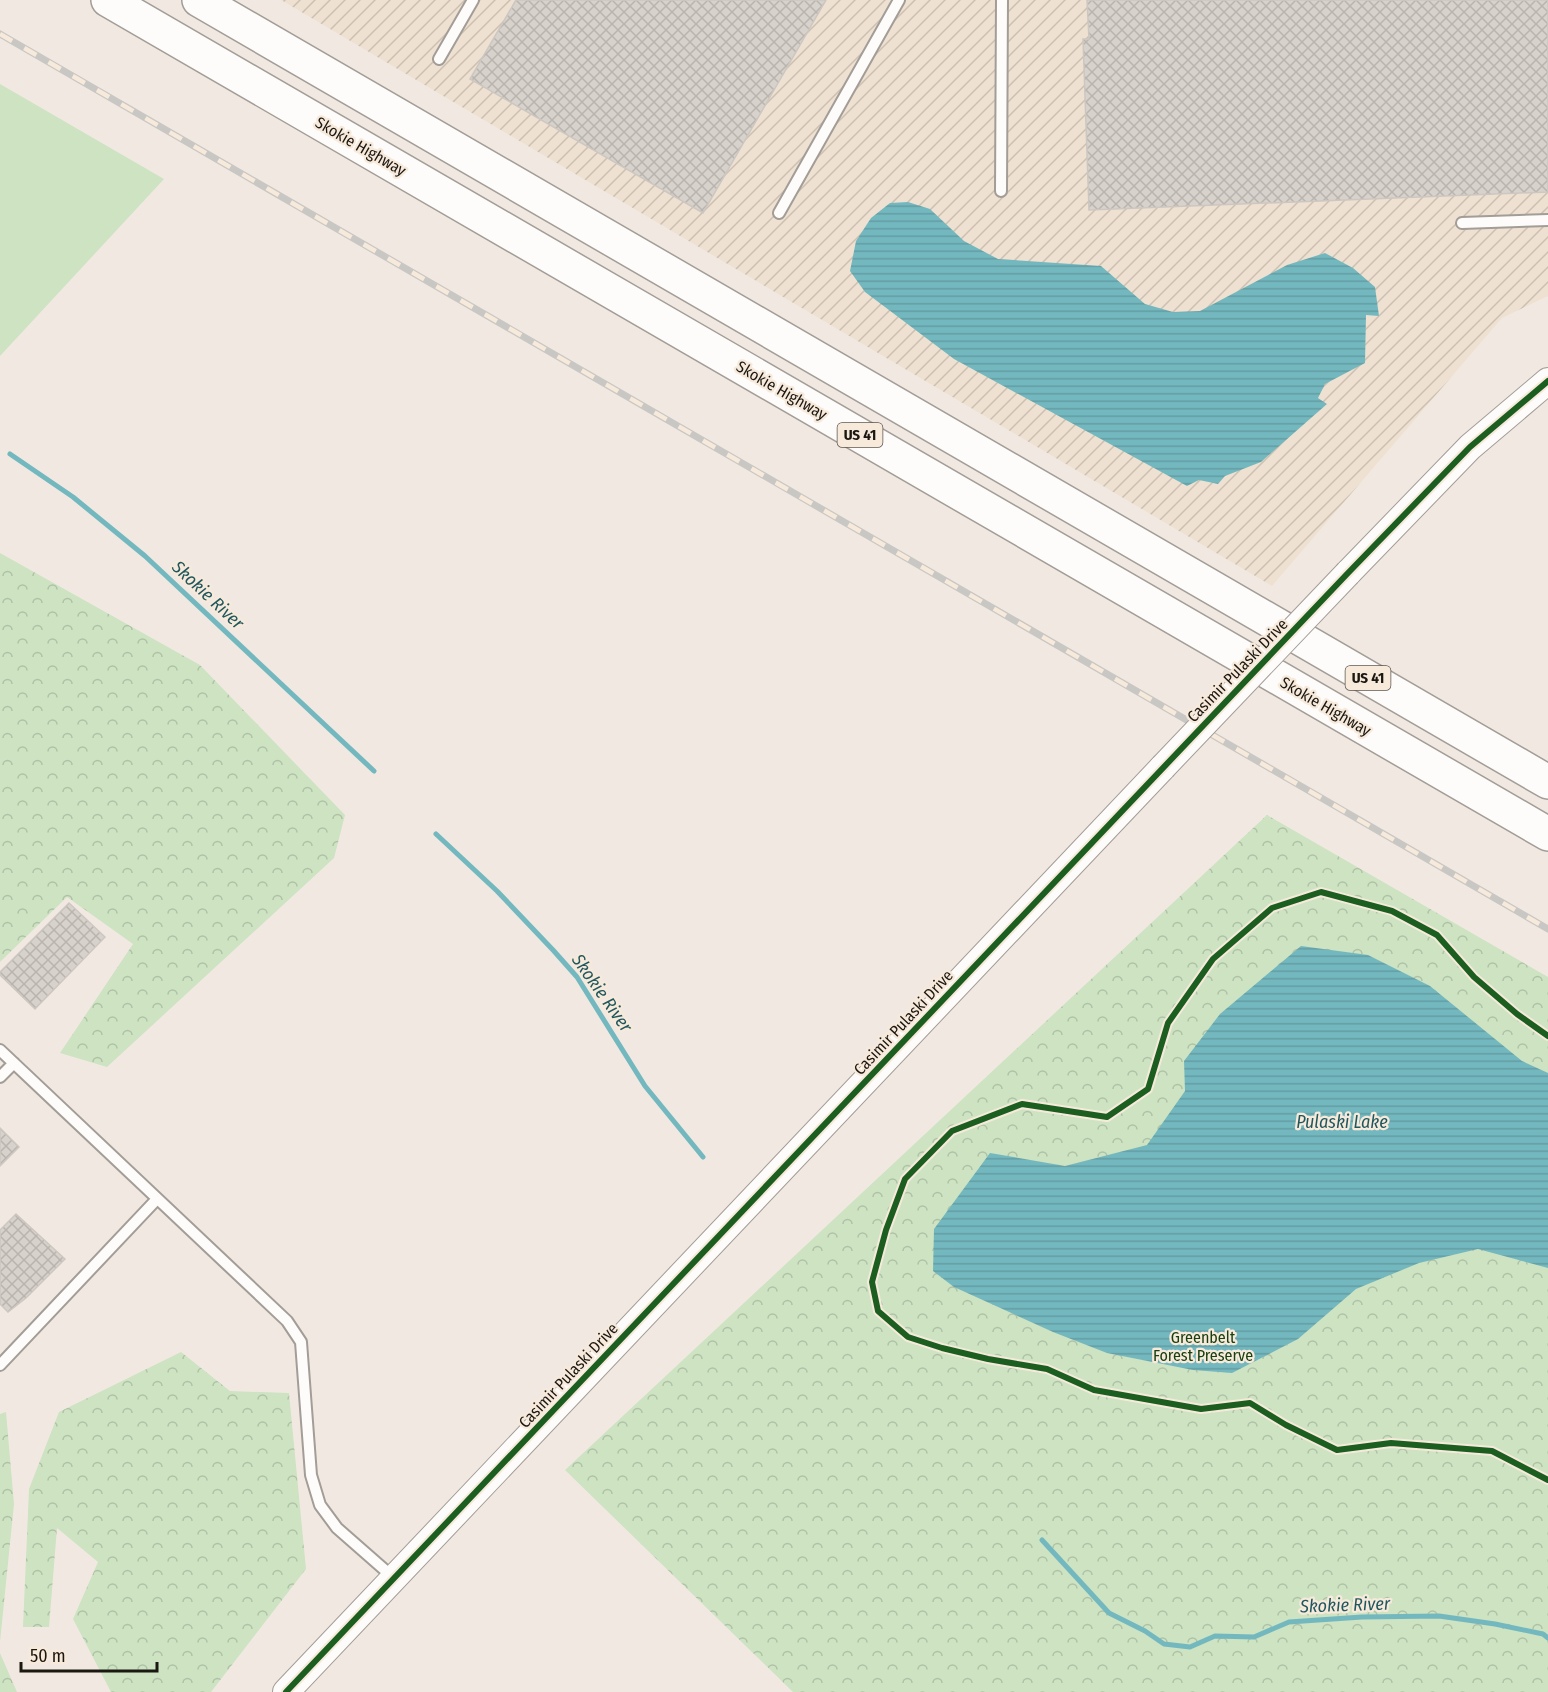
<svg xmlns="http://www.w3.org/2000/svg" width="1548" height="1692" viewBox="0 0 1548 1692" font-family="'Fira Sans Condensed',sans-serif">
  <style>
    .industrial { fill: url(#industrial-furrows) }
    .grass { fill: #cde3c2 }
    .forest { fill: url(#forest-crowns) }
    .water { fill: url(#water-rules) }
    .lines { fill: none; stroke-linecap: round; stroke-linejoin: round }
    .stream { stroke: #74b8bf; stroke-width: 5 }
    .building { fill: url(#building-cross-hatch); stroke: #cdc7c1; stroke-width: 1.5 }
    .service-casing { stroke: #a39d97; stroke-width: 14 }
    .tertiary-casing { stroke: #a39d97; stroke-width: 28 }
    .trunk-casing { stroke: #a39d97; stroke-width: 36 }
    .service { stroke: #fdfcfa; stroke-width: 10 }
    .tertiary { stroke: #fdfcfa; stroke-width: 26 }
    .trunk { stroke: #fdfcfa; stroke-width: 33 }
    .rail-casing { stroke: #c9c7c4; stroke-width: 7 }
    .rail { stroke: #f7eadb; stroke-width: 4.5; stroke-dasharray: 14; stroke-linecap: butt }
    .tertiary-bridge-casing { stroke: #a39d97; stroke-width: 28; stroke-linecap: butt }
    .tertiary-bridge { stroke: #fdfcfa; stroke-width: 26 }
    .cycleway-casing { stroke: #f7eadb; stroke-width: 10 }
    .cycleway { stroke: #1b5e20; stroke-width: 6 }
    .labels { text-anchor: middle; stroke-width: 4.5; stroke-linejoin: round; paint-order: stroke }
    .shield { fill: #f7eadb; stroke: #5d564e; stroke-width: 1.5 }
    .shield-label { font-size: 15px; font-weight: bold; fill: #1b1711 }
    .street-label { font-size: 16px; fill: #1b1711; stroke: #f7eadb }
    .park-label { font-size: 16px; fill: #174010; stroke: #f7eadb }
    .water-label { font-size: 18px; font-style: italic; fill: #1f575e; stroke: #f7eadb }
  </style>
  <defs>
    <pattern id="industrial-furrows" width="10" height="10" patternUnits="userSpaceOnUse" patternTransform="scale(1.5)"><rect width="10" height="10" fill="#efe1d1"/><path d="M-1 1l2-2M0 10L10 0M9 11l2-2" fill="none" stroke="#ccc0b2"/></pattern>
    <pattern id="forest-crowns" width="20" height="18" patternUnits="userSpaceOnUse" patternTransform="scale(1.5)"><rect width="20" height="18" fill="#cde3c2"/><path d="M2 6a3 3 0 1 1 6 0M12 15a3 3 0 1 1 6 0" fill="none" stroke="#afc2a6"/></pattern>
    <pattern id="water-rules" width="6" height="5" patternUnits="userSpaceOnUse" patternTransform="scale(1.5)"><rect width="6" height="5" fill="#74b8bf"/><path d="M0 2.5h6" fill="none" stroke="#649da3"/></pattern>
    <pattern id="building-cross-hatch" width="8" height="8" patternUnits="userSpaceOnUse" patternTransform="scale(1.5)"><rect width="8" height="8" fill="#d8d2cc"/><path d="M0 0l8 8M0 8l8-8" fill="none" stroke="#b9b4ae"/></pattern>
  </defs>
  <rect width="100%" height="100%" fill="#f1e9e1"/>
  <path class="industrial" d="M281,0H1548V296L1502,318L1272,586Z"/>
  <path class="grass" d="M0,84L164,179L0,356Z"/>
  <path class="forest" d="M0,553L200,665L345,815L334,858L107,1067L60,1053L133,944L67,897L0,962Z
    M1267,815L1548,977V1692H793L565,1470Z
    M181,1352L230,1391L289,1393L306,1569L211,1692H111L73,1619L98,1562L57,1528L49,1627H23L29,1489L59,1412Z
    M6,1412L14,1504L0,1642V1414Z
    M0,1653L17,1692H0Z"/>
  <path class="water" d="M908,202L930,209L964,241L998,259L1101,266L1145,304L1173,312L1200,311L1287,265L1325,253L1353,268L1375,287L1379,316L1366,315L1365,363L1325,384L1318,398L1327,404L1261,462L1225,476L1218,484L1199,480L1187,486L954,359L865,292L850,271L856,241L871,218L890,203Z
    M1301,946L1368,955L1430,986L1522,1061L1548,1073V1268L1478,1249L1419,1263L1356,1289L1298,1339L1232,1373L1193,1370L1107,1353L1053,1332L954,1287L933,1271L934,1229L990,1153L1065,1166L1147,1145L1185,1091L1184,1061L1220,1014Z"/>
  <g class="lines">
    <path class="stream" d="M10,454L73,497L145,556L374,771
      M436,834L497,891L553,950L577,977L645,1086L703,1157
      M1042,1540L1109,1613L1145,1631L1164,1644L1190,1647L1215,1636L1254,1637L1289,1622L1362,1617L1439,1616L1495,1624L1543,1634L1548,1638"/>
  </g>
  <path class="building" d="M516,0H826L703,213L470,79Z
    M1087,0H1548V192L1089,210L1083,39H1089Z
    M69,903L105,937L35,1009L0,975V972Z
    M0,1128L19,1147L0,1166Z
    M16,1214L65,1259L26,1298L8,1312L0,1304V1230Z"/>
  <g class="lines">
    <g class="service-casing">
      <path id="service" d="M439,59L473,0
        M1001,191L1002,0
        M779,213L899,0
        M1462,223L1548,220
        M0,1050L287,1321L301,1342L311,1475L320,1505L337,1528L394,1578
        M0,1077L14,1063
        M0,1365L157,1199"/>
    </g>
    <g class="tertiary-casing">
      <path id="tertiary" d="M1348,573L1470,447L1548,381
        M286,1692L1163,767"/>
    </g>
    <g class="trunk-casing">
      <path id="trunk" d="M108,0L1548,834
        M199,0L1548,782"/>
    </g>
    <use href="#service" class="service"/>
    <use href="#tertiary" class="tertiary"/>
    <use href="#trunk" class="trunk"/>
    <g class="rail-casing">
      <path id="rail" d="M0,34L1548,929"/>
    </g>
    <use href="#rail" class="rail"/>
    <g class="tertiary-bridge-casing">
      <path id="tertiary-bridge" d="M1163,767L1348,573"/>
    </g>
    <use href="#tertiary-bridge" class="tertiary-bridge"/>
    <g class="cycleway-casing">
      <path id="cycleway" d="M1548,1036L1517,1014L1474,977L1437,935L1392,911L1321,892L1272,908L1213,959L1168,1023L1148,1089L1107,1117L1022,1104L952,1131L905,1179L886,1230L872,1282L878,1311L908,1337L942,1348L988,1359L1047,1369L1094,1390L1201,1409L1250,1403L1286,1425L1337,1450L1391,1443L1492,1451L1548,1480
        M286,1692L1348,573L1470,447L1548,381"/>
    </g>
    <use href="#cycleway" class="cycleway"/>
  </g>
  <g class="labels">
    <g class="shield">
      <rect x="837.5" y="423" width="45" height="24" rx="4.5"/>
      <rect x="1345.5" y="666" width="45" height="24" rx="4.5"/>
    </g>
    <g class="shield-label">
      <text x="860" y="440">US 41</text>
      <text x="1368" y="683">US 41</text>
    </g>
    <g class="street-label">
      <text transform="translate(361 146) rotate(30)" y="6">Skokie Highway</text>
      <text transform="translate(782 390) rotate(30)" y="6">Skokie Highway</text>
      <text transform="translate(1237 670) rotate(-46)" y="6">Casimir Pulaski Drive</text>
      <text transform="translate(1326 706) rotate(30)" y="6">Skokie Highway</text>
      <text transform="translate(903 1022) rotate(-47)" y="6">Casimir Pulaski Drive</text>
      <text transform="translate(568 1375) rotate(-47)" y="6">Casimir Pulaski Drive</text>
    </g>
    <g class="park-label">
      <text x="1203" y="1343">Greenbelt<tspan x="1203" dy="18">Forest Preserve</tspan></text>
    </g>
    <g class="water-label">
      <text transform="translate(208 595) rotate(43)" y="6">Skokie River</text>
      <text transform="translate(602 993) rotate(55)" y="6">Skokie River</text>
      <text x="1342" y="1128">Pulaski Lake</text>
      <text transform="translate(1345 1605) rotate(-2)" y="6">Skokie River</text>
    </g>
  </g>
  <path d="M21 1662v9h136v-9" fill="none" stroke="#1b1711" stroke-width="3"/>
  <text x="30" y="1662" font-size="18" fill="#1b1711" stroke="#f7eadb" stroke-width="4.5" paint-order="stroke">50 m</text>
</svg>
